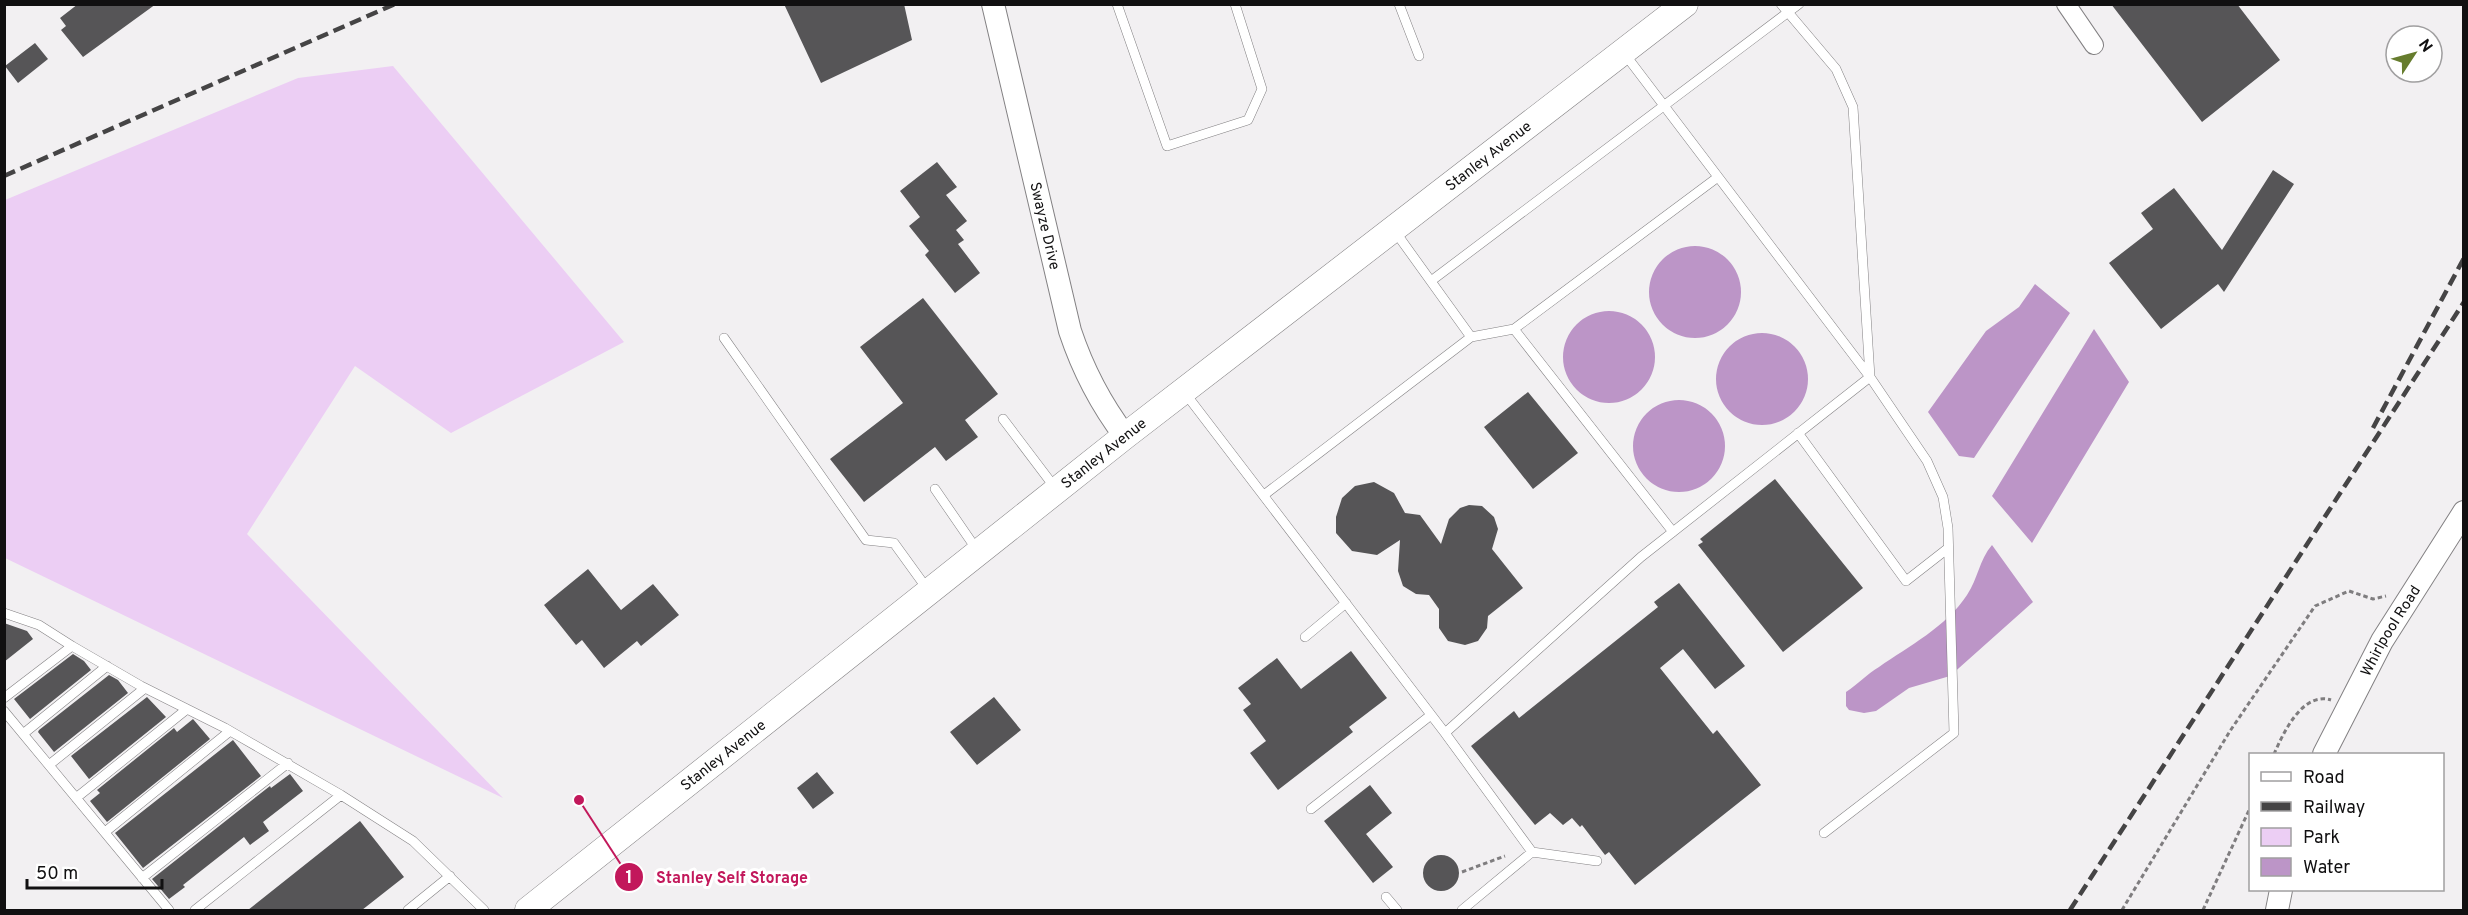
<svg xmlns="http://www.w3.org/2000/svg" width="2468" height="915" viewBox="0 0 2468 915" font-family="Overpass,sans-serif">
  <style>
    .green { fill: #eccef4 }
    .water { fill: #bc95c7 }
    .building { fill: #565557 }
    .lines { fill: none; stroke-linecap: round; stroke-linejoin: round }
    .service-casing { stroke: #838183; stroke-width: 10 }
    .minor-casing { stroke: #838183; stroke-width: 20 }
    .tertiary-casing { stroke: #838183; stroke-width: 24 }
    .secondary-casing { stroke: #838183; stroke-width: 27 }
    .path { stroke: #7f7d7f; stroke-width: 3; stroke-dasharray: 4.5 3; stroke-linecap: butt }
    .service { stroke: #fff; stroke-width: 9 }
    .minor { stroke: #fff; stroke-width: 18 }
    .tertiary { stroke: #fff; stroke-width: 22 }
    .secondary { stroke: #fff; stroke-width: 26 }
    .rail { stroke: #454445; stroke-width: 4.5; stroke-dasharray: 12 6; stroke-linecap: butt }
    .labels { text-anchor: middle; stroke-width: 6; stroke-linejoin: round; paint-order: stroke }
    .street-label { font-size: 15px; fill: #111011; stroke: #fff }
    .leader { fill: none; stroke: #c2185b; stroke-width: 2 }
    .callout-dot { fill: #c2185b; stroke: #fff; stroke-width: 2 }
    .mark-label { font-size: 18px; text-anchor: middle; font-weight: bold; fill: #fff }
    .callout-label { font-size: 16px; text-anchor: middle; font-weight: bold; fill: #c2185b; stroke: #fff; stroke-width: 6; stroke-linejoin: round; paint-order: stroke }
  </style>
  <rect width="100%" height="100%" fill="#f2f0f2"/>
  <path class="green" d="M393,66L624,342L451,433L355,366L247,534L503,798L5,558V200L298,78Z"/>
  <path class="water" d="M1649 292a46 46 0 1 1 92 0a46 46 0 1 1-92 0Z
    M2035,284L2070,313L1974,458L1959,456L1928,412L1986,331L2019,307Z
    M1563 357a46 46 0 1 1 92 0a46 46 0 1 1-92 0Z
    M2094,329L2129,382L2032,543L1992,496Z
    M1716 379a46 46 0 1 1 92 0a46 46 0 1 1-92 0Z
    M1633 446a46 46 0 1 1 92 0a46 46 0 1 1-92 0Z
    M1992,545L2033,602L1950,676L1909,688L1876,711L1864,713L1849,710L1846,706V692C1858,684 1867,674 1879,667C1909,646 1946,627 1967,595C1978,579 1979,560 1992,545Z"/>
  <path class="building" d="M78,4H156L83,57L61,30L66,26L60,18Z
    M784,4H904L912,40L821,83Z
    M2111,4H2237L2280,60L2202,122Z
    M35,43L48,59L18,83L5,66Z
    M937,162L957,187L946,195L967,221L956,230L964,240L958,244L980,273L955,293L925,255L929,251L909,226L920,217L900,191Z
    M2273,170L2294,184L2224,292L2218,284L2161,329L2109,263L2153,229L2141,213L2174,188L2222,250Z
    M923,298L998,394L965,420L978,437L946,461L935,447L864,502L830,459L903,403L860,347Z
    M1528,392L1578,453L1533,489L1484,427Z
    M1775,479L1863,588L1783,652L1698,545L1703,542L1700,539Z
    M1374,482L1394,493L1405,513L1420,515L1441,544L1449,519L1460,508L1469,505L1482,506L1494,517L1498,529L1492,549L1523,588L1488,616L1487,628L1478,641L1465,645L1448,641L1439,628V609L1429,595L1416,594L1403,586L1398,571L1400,540L1377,555L1352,551L1336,533V517L1342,498L1355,486Z
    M588,569L621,610L653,584L679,615L641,646L637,641L604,668L582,640L576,645L544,605Z
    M1679,583L1745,666L1715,689L1683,649L1660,668L1713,734L1717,730L1761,785L1635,885L1609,852L1605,855L1582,825L1580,827L1572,818L1563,825L1550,813L1535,825L1471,746L1514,711L1519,718L1658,607L1654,602Z
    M4,623L27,631L33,639L4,662Z
    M1351,651L1387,698L1349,727L1353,732L1278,790L1250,753L1266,741L1243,710L1251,704L1238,688L1277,658L1301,689Z
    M73,654L84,661L91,670L30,719L14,699Z
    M109,675L118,680L128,693L54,752L38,732L39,730Z
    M147,697L166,717L89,779L71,756Z
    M994,697L1021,730L977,765L950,732Z
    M193,719L210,739L107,822L90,801L100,793L97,790L174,728L177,732Z
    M233,740L261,776L143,868L115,833Z
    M817,772L834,793L813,809L797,788Z
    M290,774L303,791L263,822L269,831L250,845L244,837L183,885L185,887L169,899L152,879L270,786L271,788Z
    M1370,785L1392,813L1366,834L1393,867L1373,883L1324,821Z
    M360,821L404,877L362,910H248Z
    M1423 873a18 18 0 1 1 36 0a18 18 0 1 1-36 0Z"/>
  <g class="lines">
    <g class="service-casing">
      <path id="service" d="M1117,4L1167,146L1248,120L1262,89L1235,4
        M1399,4L1419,56
        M1624,53L1870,377L1927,461L1943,497L1948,528L1954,733L1824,833
        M1431,281L1799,4
        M1514,329L1718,177
        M1471,337L1514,329L1673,532
        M724,338L866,540L894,543L928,590
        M1185,393L1445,733L1641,557L1870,377L1853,107L1836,69L1781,4
        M1003,419L1056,489
        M1798,433L1906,581L1947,549
        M935,489L977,550
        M1264,495L1471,337L1394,230
        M4,613L39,625L72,646
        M1305,637L1346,603
        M4,698L72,646L141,686L225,728L341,795L413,841L484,910
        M4,711L169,910
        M1445,733L1532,852L1597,861
        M23,734L107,666
        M49,765L145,688
        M76,798L187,709
        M1311,809L1431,715
        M105,832L230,731
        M142,878L288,763
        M1386,897L1397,910
        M195,910L341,795
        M408,910L450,876
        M1462,910L1532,852"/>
    </g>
    <g class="minor-casing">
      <path id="minor" d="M2066,4L2094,45"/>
    </g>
    <g class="tertiary-casing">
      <g id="tertiary">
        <path id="s1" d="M993,4L1070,331C1083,370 1100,403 1125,436"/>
        <path id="s2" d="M2324,754L2382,641L2464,512"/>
        <path d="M2277,910L2281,890"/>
      </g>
    </g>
    <g class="secondary-casing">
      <g id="secondary">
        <path id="s3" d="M528,910L1125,436L1685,4"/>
      </g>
    </g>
    <path class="path" d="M2274,754C2283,734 2302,691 2331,700
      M1462,872L1505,856
      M2122,910L2230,731L2315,606L2349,591L2373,599L2386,596
      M2203,910L2250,808"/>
    <use href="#service" class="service"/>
    <use href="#minor" class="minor"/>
    <use href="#tertiary" class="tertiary"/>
    <use href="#secondary" class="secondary"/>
    <path class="rail" d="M4,176L395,4
      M2373,428L2464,258
      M2070,910L2464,302"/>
  </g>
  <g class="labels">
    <g class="street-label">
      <text dy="5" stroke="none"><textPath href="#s3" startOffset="1221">Stanley Avenue</textPath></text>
      <text dy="5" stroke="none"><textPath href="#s1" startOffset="228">Swayze Drive</textPath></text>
      <text dy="5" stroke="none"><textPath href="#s3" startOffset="735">Stanley Avenue</textPath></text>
      <text dy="5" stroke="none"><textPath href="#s2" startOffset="140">Whirlpool Road</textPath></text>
      <text dy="5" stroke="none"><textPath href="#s3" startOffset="249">Stanley Avenue</textPath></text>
    </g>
  </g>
  <path class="leader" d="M579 800L629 877"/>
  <g class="callout-dot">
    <circle cx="579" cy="800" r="6"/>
    <circle cx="629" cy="877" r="15"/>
  </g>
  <g class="mark-label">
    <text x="629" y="883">1</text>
  </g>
  <g class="callout-label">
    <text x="732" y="883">Stanley Self Storage</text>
  </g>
  <rect width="2468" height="915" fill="none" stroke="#111011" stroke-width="12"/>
  <rect x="2249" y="753" width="195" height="138" fill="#ffffff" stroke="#a09fa0" stroke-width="1.5"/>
  <rect x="2261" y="772" width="30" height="9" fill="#ffffff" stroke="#a09fa0" stroke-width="1.5"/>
  <text x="2303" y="783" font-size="18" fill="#111011">Road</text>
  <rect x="2261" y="802" width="30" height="9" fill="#454445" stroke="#a09fa0" stroke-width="1.5"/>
  <text x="2303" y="813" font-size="18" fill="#111011">Railway</text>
  <rect x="2261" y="828" width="30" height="18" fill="#eccef4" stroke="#a09fa0" stroke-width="1.5"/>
  <text x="2303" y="843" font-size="18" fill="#111011">Park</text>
  <rect x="2261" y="858" width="30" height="18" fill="#bc95c7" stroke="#a09fa0" stroke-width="1.5"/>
  <text x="2303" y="873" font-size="18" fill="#111011">Water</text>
  <g transform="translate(2414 54) rotate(54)"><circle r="28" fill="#ffffff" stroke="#a09fa0" stroke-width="1.5"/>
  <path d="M0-4.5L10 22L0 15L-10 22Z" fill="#667c2d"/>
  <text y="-9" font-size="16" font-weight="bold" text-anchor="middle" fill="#111011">N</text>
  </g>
  <path d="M27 879v9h135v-9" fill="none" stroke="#111011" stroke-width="3"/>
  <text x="36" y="879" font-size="18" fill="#111011" stroke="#ffffff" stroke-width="4.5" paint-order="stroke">50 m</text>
</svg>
